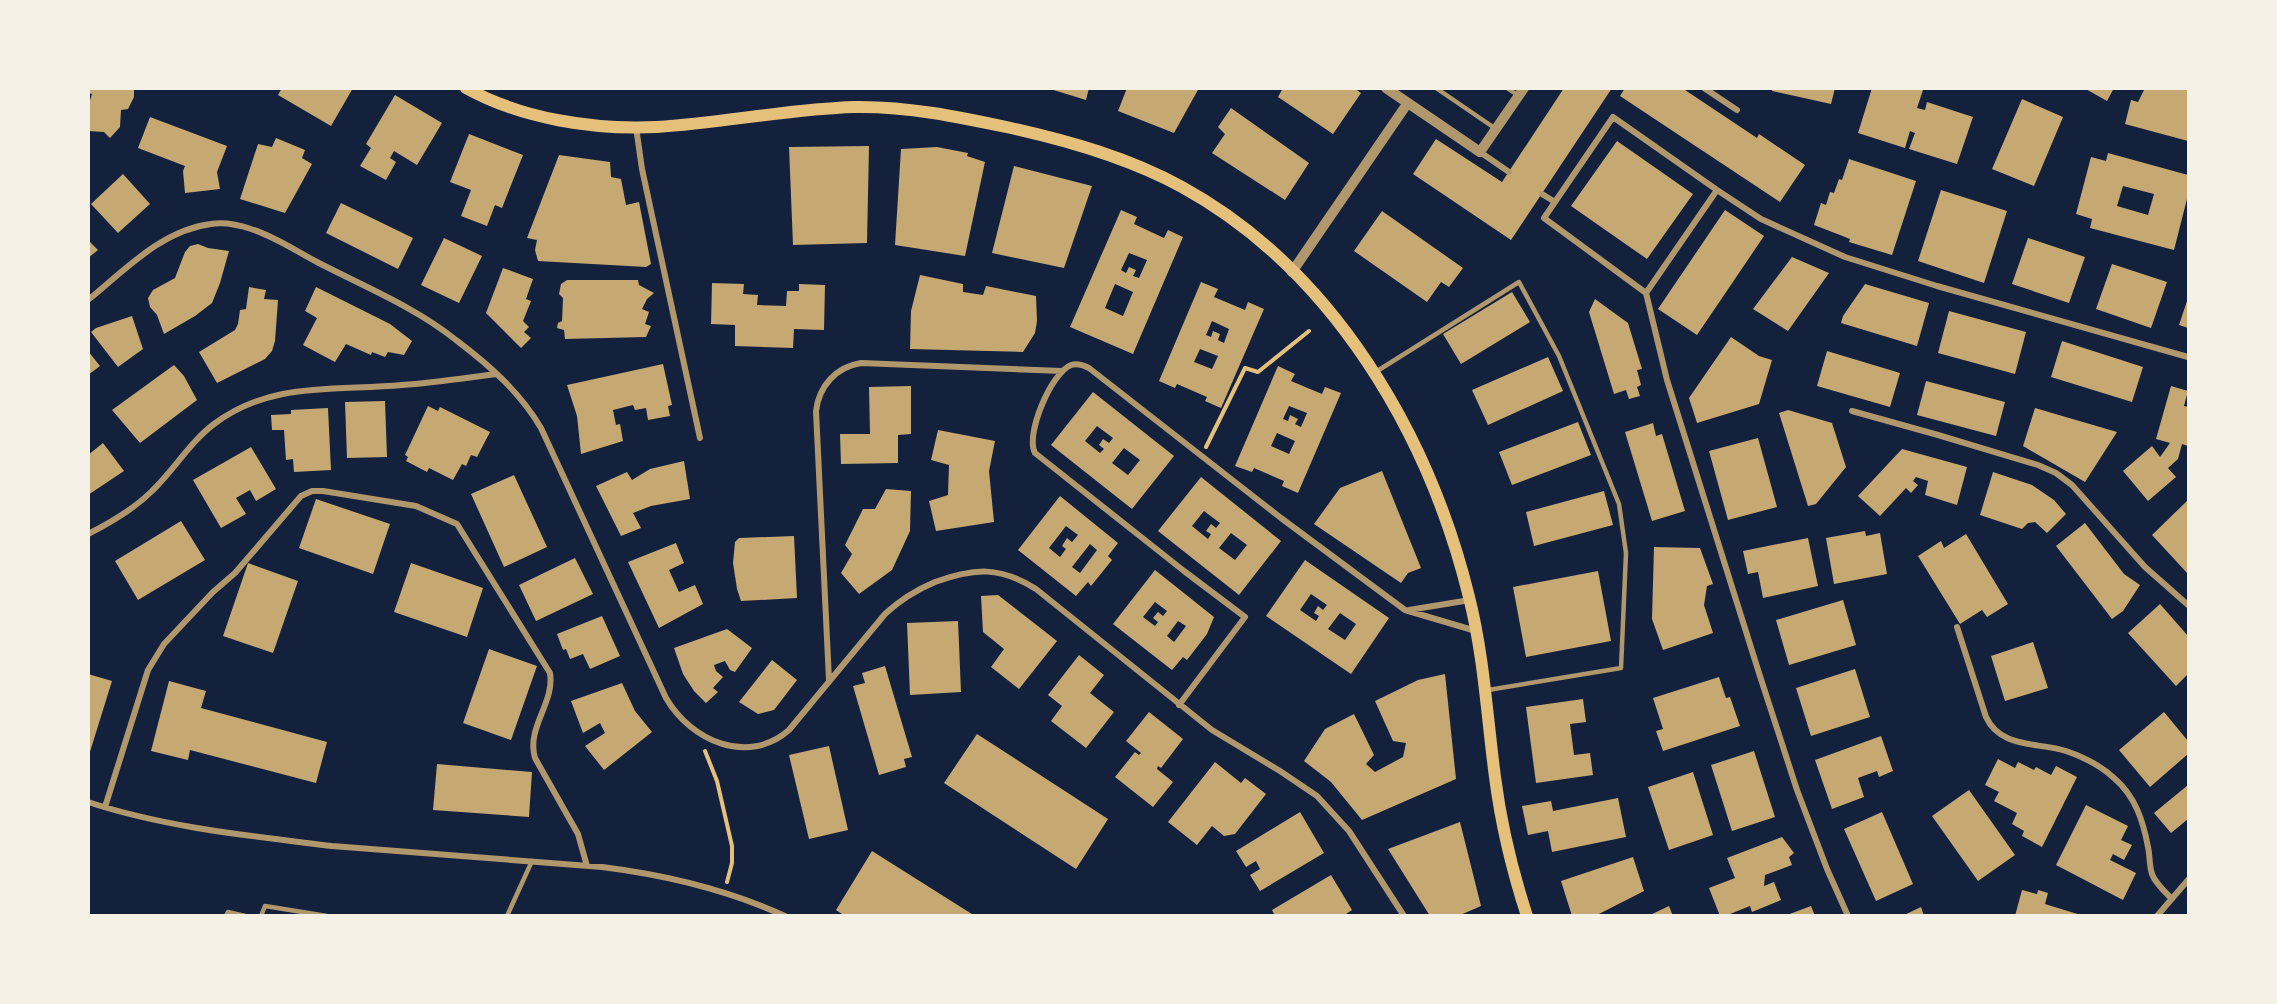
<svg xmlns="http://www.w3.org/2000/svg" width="2277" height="1004" viewBox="0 0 2277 1004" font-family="Arial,sans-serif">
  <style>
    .building { fill: #c6a872; fill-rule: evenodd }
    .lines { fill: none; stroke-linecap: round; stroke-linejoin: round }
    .path { stroke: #e5c07b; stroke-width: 4 }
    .service { stroke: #b1986c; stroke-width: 4.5 }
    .minor { stroke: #b1986c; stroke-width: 6 }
    .tertiary { stroke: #b1986c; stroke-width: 10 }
    .secondary { stroke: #e5c07b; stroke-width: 12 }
  </style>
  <rect width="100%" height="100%" fill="#14213d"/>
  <path class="building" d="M88,88H134V97L128,109L121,110L120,127L110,138L104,132L88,131V107L92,94L88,93Z
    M282,88H353L331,126L278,95Z
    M1047,88H1089L1086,100Z
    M1127,88H1199L1174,133L1118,111Z
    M1283,88H1354L1361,93L1333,134L1278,97Z
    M1564,88H1612L1511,240L1413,174L1436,139L1502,182Z
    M1625,88H1682L1757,138L1759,134L1805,165L1780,202L1620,96Z
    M1773,88H1835L1831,104L1772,91Z
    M1872,88H1917L1923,90L1917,108L1925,110L1927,102L1973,117L1957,164L1909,149L1915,133L1910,131L1905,148L1858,133Z
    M2084,88H2114L2107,101Z
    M2145,88H2188V141L2125,124L2131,100L2138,102Z
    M395,95L442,123L417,165L394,151L390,158L396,162L386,180L360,166L371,148L366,144Z
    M2022,99L2063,117L2034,186L1992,169Z
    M1231,108L1309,163L1285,200L1212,153L1225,134L1218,127Z
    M150,117L227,146L217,172L220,189L185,193L183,171L185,166L138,148Z
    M469,134L523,155L502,208L495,205L487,226L461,216L471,190L450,182Z
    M276,138L305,150L302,158L312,164L285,213L240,199L258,144L272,147Z
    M1617,141L1693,194L1647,259L1571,206Z
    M869,146L867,243L793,245L789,147Z
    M937,147L968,153L967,156L985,162L965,256L895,245L901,149Z
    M2108,153L2188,175V195L2174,250L2090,228L2092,219L2076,214L2091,157L2106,161ZM2123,186L2154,194L2148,215L2117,206Z
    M559,155L610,162L611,177L621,179L626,205L639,202L651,264L646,267L538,261L535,250L537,240L527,238Z
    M1849,159L1916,181L1892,255L1849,242L1850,239L1840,235L1814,225L1821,203L1826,205L1830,192L1834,193L1839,179L1842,180Z
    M1014,166L1092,186L1064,268L992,253Z
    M123,174L150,204L118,233L91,204Z
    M1941,190L2007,211L1984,283L1918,261Z
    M341,203L413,238L398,269L326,233Z
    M1121,210L1137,217L1134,224L1164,238L1168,230L1183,237L1133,354L1070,327ZM1129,253L1147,260L1139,278L1133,276L1136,270L1129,267L1126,273L1121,270ZM1115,284L1133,292L1123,316L1105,308Z
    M1725,210L1764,236L1697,335L1658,309Z
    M1382,211L1463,268L1449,287L1441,282L1427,302L1354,251Z
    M444,238L482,256L459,303L421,285Z
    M2028,238L2085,257L2069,303L2012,284Z
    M88,240L98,250L88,258Z
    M198,244L208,248L229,251L220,283L212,303L195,316L164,334L157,315L150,307L148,298L153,290L175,278L185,252L190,246Z
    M1792,257L1829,273L1788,331L1753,309Z
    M2112,264L2167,282L2151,328L2096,309Z
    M503,268L533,279L526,299L531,301L523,321L529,327L524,332L531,338L521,348L486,313Z
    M920,275L963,284V292L983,295L986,286L1036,296L1037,321L1035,333L1023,352L910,349L911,311Z
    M567,280H638L639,285L654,293L647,299L642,309L649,312L645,324L651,326L646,337L565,339L564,330L557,328L558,323L562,321L563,298L559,294L561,284Z
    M1201,282L1218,289L1214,297L1245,310L1248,302L1264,309L1221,408L1205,401L1207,397L1177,384L1175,388L1159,381ZM1212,321L1229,329L1224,343L1218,340L1220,334L1213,331L1211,337L1206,335ZM1200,349L1218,356L1212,369L1194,362Z
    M712,283L744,284L743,294L758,295L757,305L786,306L787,291H799V284L825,285L824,330L794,329L793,348L735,346V325L711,324Z
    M1865,284L1929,303L1917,346L1841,323L1843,316Z
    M249,287L266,290L264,299L278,300L275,341L272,351L265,359L217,383L199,352L235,330L238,324L240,310L246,309Z
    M316,287L390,324L412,341L404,355L388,352L385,357L372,352L371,355L346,344L335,362L303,345L317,318L305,311Z
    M1512,292L1530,322L1461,364L1443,334Z
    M2188,298V328L2179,325Z
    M1595,299L1628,323L1642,369L1637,370L1641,385L1637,387L1640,396L1629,399L1626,390L1614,394L1589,312Z
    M1949,311L2026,332L2015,374L1938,353Z
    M132,316L143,349L118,367L91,332L96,328Z
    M1731,337L1759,356L1772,360L1759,404L1697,423L1689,398Z
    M2062,341L2143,367L2132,402L2051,377Z
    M88,351L100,366L88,375Z
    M1827,351L1900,373L1890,407L1817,386Z
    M1548,357L1563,391L1488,425L1472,390Z
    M663,364L672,405L668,406L670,416L648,420L646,408L635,410L633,405L613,410L616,425L620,424L623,441L581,454L577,416L567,385Z
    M174,365L184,376L197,400L140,443L112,410Z
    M1278,366L1295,374L1291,381L1322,394L1325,387L1341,393L1298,493L1282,486L1284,481L1254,468L1252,472L1235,466ZM1289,406L1307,413L1301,427L1295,424L1298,419L1290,415L1288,421L1283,419ZM1277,433L1295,441L1289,454L1271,446Z
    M1926,381L2005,402L1996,436L1917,415Z
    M911,386V434L898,435V463L841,464L840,434H870L869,387Z
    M2171,386L2188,391L2184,406L2188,407V446L2182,444L2178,459L2168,468L2176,477L2148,501L2123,471L2152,446L2160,457L2170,443L2156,439Z
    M1093,392L1174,456L1132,509L1051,445ZM1097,426L1113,438L1109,443L1103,439L1099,445L1104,449L1100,453L1085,441ZM1124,448L1140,460L1128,475L1112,463Z
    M385,401L387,457L347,458L345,402Z
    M428,406L438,411L440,407L490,432L477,457L471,455L466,466L462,464L453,480L429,468L427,472L406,461L408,457L405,455Z
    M328,408L331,470L294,472L293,459L286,460L284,430H272L271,415L291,414V410Z
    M2035,408L2117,432L2085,482L2023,446Z
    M1788,410L1832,423L1846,467L1816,504L1808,506L1779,413Z
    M1578,422L1591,455L1512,485L1499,452Z
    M1653,423L1656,436L1662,434L1685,511L1652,521L1625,432Z
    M938,430L995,441L989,471L994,522L936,531L929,501L948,495L949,465L931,460Z
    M1758,438L1777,507L1728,520L1709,451Z
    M103,443L124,471L88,495V455Z
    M251,447L276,489L256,501L250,490L236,498L246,514L221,528L193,480Z
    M1902,449L1967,467L1957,505L1925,495L1928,481L1916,477L1913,481L1918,485L1911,493L1906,488L1880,516L1858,496Z
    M684,461L690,499L651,506L633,513L641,528L621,536L596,486L627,472L632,480L650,469Z
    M1382,471L1421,568L1408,573L1401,583L1314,524L1340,488Z
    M1993,472L2032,485L2054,500L2066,514L2047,533L2035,522L2028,523L2022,529L1980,515Z
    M514,475L547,547L504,567L471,494Z
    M1201,477L1281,541L1239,595L1158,531ZM1204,511L1220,523L1216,528L1211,524L1206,531L1211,534L1208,539L1192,526ZM1231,533L1247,545L1235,560L1219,548Z
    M886,489L911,491L910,531L892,570L859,594L841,573L852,554L845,545L863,509H875Z
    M1604,491L1613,525L1534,546L1526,512Z
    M1060,496L1118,543L1108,556L1112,560L1091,586L1088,582L1076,596L1018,550ZM1066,526L1078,535L1072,542L1067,538L1062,546L1066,549L1060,557L1049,548ZM1090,544L1097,550L1080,573L1072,567Z
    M316,499L390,524L373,574L299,548Z
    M2188,500V574L2152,535Z
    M181,521L205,560L138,600L115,561Z
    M2085,523L2124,574L2140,585L2123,611L2112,619L2056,546Z
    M1865,531L1866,536L1880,533L1887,574L1834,584L1826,538Z
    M1966,534L2008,604L1987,617L1982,610L1960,624L1918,556L1941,541L1944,548Z
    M794,536L797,598L741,601L737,589L733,563L735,542L739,538Z
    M1808,538L1818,586L1763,598L1758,572L1748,574L1743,551Z
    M676,543L684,563L669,570L679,592L695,585L703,604L659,628L628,562Z
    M1654,547L1700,548L1713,584L1707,586L1704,605L1713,633L1663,650L1652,619Z
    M575,558L593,594L536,621L519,585Z
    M1305,560L1389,618L1351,674L1266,616ZM1311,594L1327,605L1323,610L1318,606L1314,613L1319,616L1316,621L1300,610ZM1340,613L1356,624L1345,640L1328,629Z
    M248,563L298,581L273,653L223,636Z
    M411,563L483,588L467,637L394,612Z
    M1155,570L1214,617L1207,634L1187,660L1183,657L1172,670L1113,624ZM1155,602L1167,611L1163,616L1158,612L1153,618L1158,622L1155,626L1143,617ZM1178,621L1186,626L1174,642L1167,636Z
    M1598,571L1611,641L1526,657L1513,587Z
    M998,595L1057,641L1019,689L991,667L1004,649L983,632L981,596Z
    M1843,600L1856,645L1789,665L1776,620Z
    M2160,604L2188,636V674L2176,686L2128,633Z
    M602,616L620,656L590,669L583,654L570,659L566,649L563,650L557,634Z
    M958,621L961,692L910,695L907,623Z
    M727,629L752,648L735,672L730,670L725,661L714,665L716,671L723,677L713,688L718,692L706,703L694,691L683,674L674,648Z
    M2033,642L2048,688L2005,701L1991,656Z
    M489,649L537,666L511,740L463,723Z
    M1079,655L1104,675L1090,693L1114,712L1086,748L1051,721L1062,706L1048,695Z
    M772,660L797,680L774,710L758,714L739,702Z
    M885,666L912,757L904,759L906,767L879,775L853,686L865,683L862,673Z
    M1855,669L1870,717L1811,736L1796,688Z
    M88,674L112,681L89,755H88Z
    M1445,674L1456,779L1362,820L1331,782L1304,761L1325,729L1354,714L1374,755L1366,764L1375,772L1403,757L1406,743L1393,741L1375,701L1418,680Z
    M1719,677L1726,698L1730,697L1740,726L1663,751L1656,731L1663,729L1653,698Z
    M169,681L206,691L201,708L327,742L316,783L190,750L188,760L151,751Z
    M622,683L635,711L652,732L604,770L585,746L605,733L600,723L583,733L571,701Z
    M1583,699L1586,722L1570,724L1574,755L1590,753L1593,775L1536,783L1526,707Z
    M1149,712L1183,739L1161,768L1158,766L1157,769L1173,782L1153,807L1115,777L1135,752L1139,755L1141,753L1126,741Z
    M2164,712L2188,741V754L2150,787L2119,750Z
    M977,734L1108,819L1076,869L944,783Z
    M1881,736L1893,771L1879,777L1877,771L1858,778L1864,797L1832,809L1815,760Z
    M829,746L848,830L809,839L789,755Z
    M1754,751L1775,817L1732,831L1711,765Z
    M1998,759L2015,768L2018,762L2034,770L2036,767L2051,775L2056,766L2077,777L2042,847L2022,836L2024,831L2012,824L2017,813L1994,801L1999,792L1985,785Z
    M1215,762L1241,783L1245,778L1266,794L1235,834L1224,836L1212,826L1197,845L1168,822Z
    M437,764L532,772L529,817L433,810Z
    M1693,772L1713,835L1669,850L1648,787Z
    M2188,785V819L2171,833L2154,813Z
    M1969,790L2015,855L1978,881L1932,816Z
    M1618,798L1626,837L1552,852L1548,831L1528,835L1522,806L1551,801L1553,811Z
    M2086,805L2128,826L2121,840L2132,845L2124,860L2113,854L2110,860L2136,873L2123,900L2056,865Z
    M1300,812L1324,853L1260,891L1250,875L1260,869L1256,861L1246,867L1236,851Z
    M1882,812L1913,884L1876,901L1844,829Z
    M1460,822L1481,906L1458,916H1430L1388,849Z
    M1782,837L1794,853L1789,857L1792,865L1765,875L1764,886L1774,882L1781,900L1752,912L1750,906L1725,916H1720L1709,888L1735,878L1727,858Z
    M872,851L975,916H845L836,910Z
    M1633,857L1644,891L1595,916H1572L1561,881Z
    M1331,875L1352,910L1343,916H1275L1272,910Z
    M2022,890L2037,894L2038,890L2048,893L2045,904L2084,916H2015Z
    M1669,906L1673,916H1648Z
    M1811,906L1815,916H1787V915Z
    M1921,907L1924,916H1902Z"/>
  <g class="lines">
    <path class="path" d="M1206,447L1245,368L1258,372L1309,331
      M705,751L717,781L732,846V863L727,882"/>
    <path class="service" d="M1436,88L1496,129
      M1507,88L1519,96
      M1374,373L1519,282L1559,356L1619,504L1626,553L1621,668L1488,690
      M226,916L228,912L245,916
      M261,916L265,906L327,916
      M507,916L532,861"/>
    <path class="minor" d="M1704,88L1737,110
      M636,127L642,169L700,438
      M1480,152L1509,172
      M1542,194L1555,202
      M1646,293L1544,218L1613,117L1717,190L1761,219L1845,257L1937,286L2188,357
      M1646,293L1667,380L1759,673L1797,790L1827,869L1848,916
      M1646,293L1717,190
      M88,300C125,270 162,230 211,224C224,222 239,225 251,229C274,236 296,251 317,262C363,286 415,307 456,340C489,365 520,392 541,428L666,698C691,741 748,766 789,730L885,614C900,600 916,590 935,582C974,568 1000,566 1036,589L1212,730L1280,771L1317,796L1349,831L1404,916
      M1852,411L1938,435L2038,465L2056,473L2072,485L2145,567L2188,605
      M88,534C112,522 134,509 152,491C174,470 190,442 214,424C271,381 335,391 402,385C434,383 465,378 497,374
      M1409,610L1470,600
      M1957,627L1986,717C2001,749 2038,742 2066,751C2084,757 2101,766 2114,778C2135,796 2143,820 2148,847C2150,855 2149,865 2152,874C2155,883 2165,892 2172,899
      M829,680L816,411C819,386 836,367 861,363L1062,371
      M1179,705L1245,617L1184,571L1035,453C1025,435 1051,373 1071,365C1077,363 1083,365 1089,368L1281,518L1405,610L1476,631
      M88,802C167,828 251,836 332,846L602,867C666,875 726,889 785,916
      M105,807L148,670L164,644L213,592L235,573L301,496L312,491H323L416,506L457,524L550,673C555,703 526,727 535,758L578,834L587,866
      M2157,916L2188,880"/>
    <path class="tertiary" d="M1386,88L1480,152L1524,88
      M1292,272L1407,104"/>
    <path class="secondary" d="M466,88C522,119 593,130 657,127C723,123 788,109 854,107C907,106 959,117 1011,128C1070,141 1129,158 1182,187C1333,270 1429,434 1469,597C1484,656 1487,717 1495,777C1501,824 1512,870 1527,916"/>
  </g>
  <rect width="2277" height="1004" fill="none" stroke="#f6f1e7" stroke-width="180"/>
</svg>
